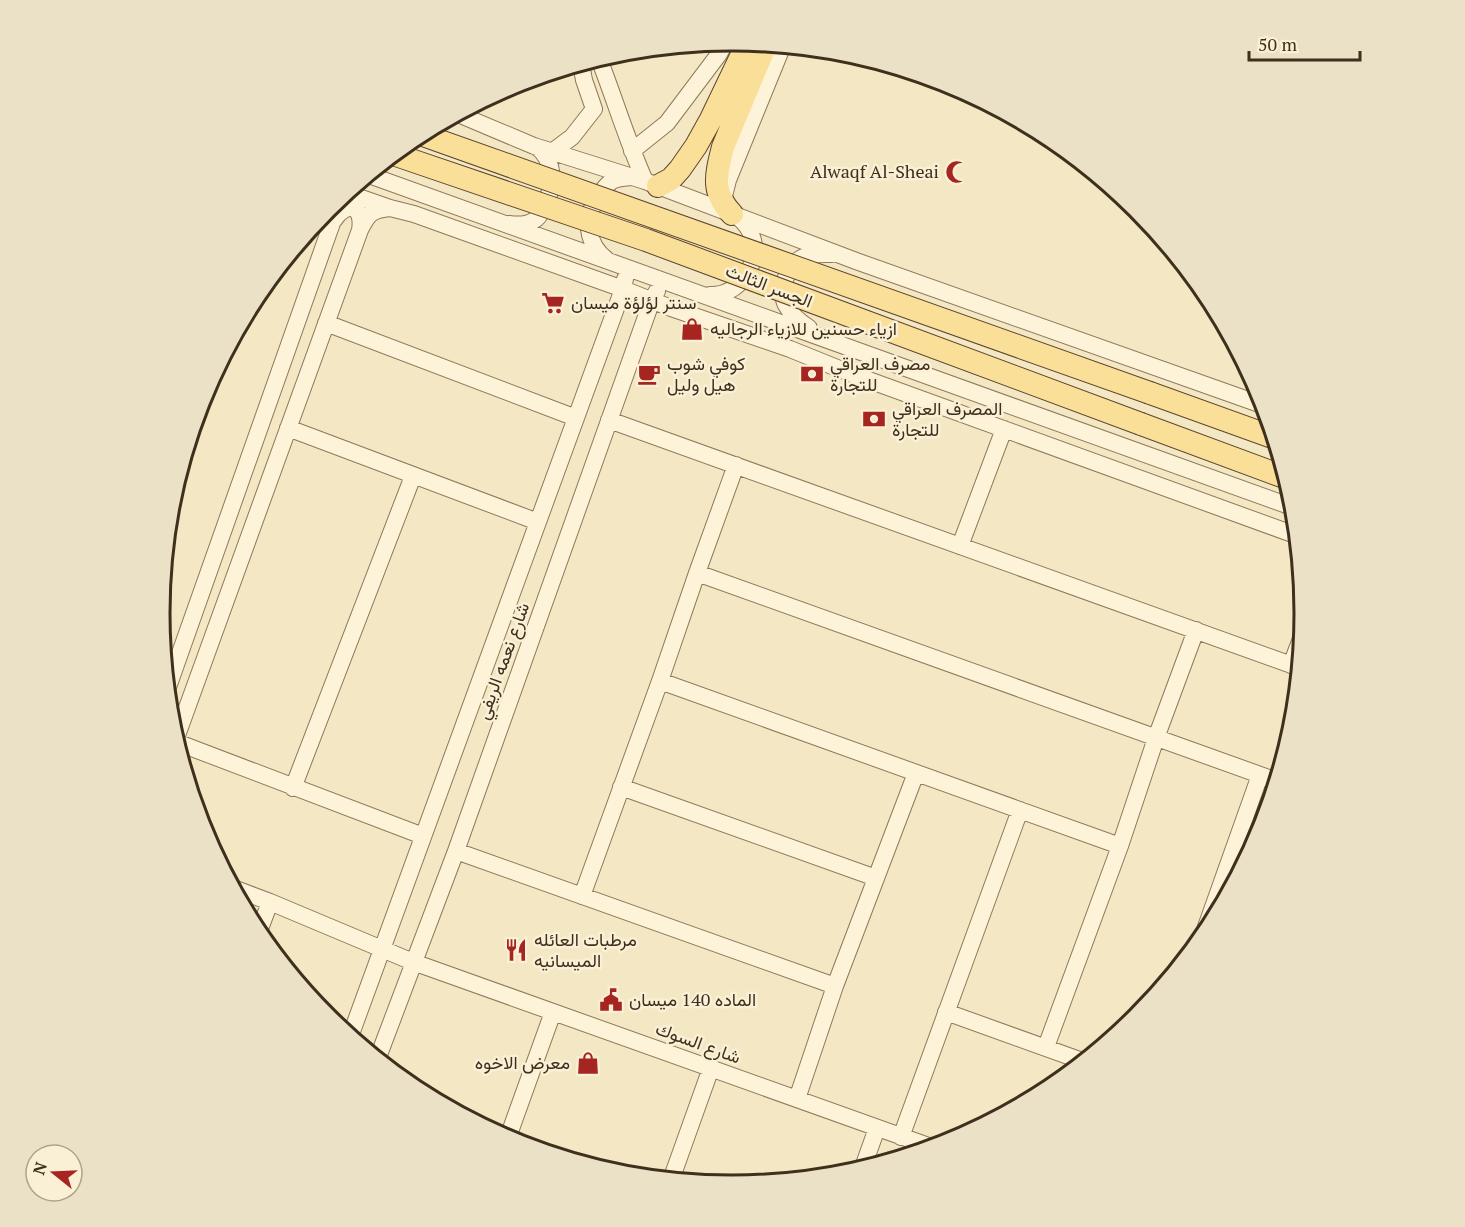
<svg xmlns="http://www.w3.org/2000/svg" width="1465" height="1227" viewBox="0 0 1465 1227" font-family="'PT Serif',Vazirmatn,serif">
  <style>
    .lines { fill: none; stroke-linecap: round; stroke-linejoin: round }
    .minor-casing { stroke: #907858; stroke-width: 18 }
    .major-casing { stroke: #5e452c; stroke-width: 24 }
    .minor { stroke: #fcf3d9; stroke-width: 16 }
    .major { stroke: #fadf98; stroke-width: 22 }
    .major-bridge-casing { stroke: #5e452c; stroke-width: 24; stroke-linecap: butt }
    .major-bridge { stroke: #fadf98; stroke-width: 22 }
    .labels { text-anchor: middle; stroke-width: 5; stroke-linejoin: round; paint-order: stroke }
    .poi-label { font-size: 18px; fill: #3f2f1d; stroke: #f9f0d5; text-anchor: start }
    .street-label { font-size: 18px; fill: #3f2f1d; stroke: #f9f0d5 }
    .rim { fill: none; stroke: #3f2f1d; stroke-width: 3 }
  </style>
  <rect width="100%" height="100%" fill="#f3e7c4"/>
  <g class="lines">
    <g class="minor-casing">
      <path id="minor" d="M601,58V64C616,103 628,143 645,181
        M458,114L534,146L645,181L856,261L1265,406
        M632,151L667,123L719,54L726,41
        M552,152L572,137L594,109L584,80L581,64
        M369,175L1295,508
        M347,193L390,208L414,214L623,289L671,308L790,349L852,374L1298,536
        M725,201L724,196L728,180L783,45
        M334,220C347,200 364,206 360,230
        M509,224C517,225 529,225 536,219C541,215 544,208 546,203C554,184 555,161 537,147
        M607,260C586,244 583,217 599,196C602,191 607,184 612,181C617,178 624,178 631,177
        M710,295C738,296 759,266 753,240C751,230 745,223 738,217
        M326,323L576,418
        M809,328C800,322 791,315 786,305C779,291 786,267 800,259C809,253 822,254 832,254
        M609,420L1300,668
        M288,428L538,522
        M960,546L1004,429
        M697,573L1277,781
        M1291,665L1304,631
        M660,681L1120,846
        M167,690L332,223L343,195
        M175,741L360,230C368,214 371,210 390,208
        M176,742L423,836
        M621,787L876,878
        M293,788L413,476
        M456,851L835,986
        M233,888L270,902L413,962L934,1148
        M582,896L660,681L697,573L736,465
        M258,934L270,902
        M1201,941L1260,775
        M946,1012L1085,1062
        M350,1037L623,289L625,279
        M1046,1047L1120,846L1156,738L1196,630
        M377,1060L456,851L652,300L657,291
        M797,1099L835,986L916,773
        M901,1137L1020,810
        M507,1140L553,1012
        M862,1170L877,1128
        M671,1180L711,1068"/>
    </g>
    <g class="major-casing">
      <path id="major" d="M658,186L671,179L680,169L696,146L711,119L748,42
        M732,214C711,192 716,175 723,147L766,44
        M1150,393L1275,438
        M1141,424L1287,478"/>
    </g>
    <use href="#minor" class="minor"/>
    <use href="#major" class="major"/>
    <g class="major-bridge-casing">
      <path id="major-bridge" d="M420,134L1150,393
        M393,154L646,240L1141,424"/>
    </g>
    <use href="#major-bridge" class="major-bridge"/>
  </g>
  <defs>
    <g id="mosque-bare" transform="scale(1.8)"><path d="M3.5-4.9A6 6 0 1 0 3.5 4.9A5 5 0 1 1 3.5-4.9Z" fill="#a72521" stroke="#f9f0d5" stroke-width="2.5" paint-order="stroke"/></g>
    <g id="supermarket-bare" transform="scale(1.8)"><path d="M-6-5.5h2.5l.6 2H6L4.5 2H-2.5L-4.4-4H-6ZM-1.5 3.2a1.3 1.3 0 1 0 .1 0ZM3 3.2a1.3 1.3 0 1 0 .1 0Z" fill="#a72521" stroke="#f9f0d5" stroke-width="2.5" paint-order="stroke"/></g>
    <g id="shop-bare" transform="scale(1.8)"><path d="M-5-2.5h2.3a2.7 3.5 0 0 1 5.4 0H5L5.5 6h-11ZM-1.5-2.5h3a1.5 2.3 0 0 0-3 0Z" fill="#a72521" stroke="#f9f0d5" stroke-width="2.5" paint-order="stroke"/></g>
    <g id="cafe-bare" transform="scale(1.8)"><path d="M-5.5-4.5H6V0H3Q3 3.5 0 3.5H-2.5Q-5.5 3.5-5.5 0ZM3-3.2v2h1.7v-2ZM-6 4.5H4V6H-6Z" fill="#a72521" stroke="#f9f0d5" stroke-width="2.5" paint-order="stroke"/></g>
    <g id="bank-bare" transform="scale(1.8)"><path d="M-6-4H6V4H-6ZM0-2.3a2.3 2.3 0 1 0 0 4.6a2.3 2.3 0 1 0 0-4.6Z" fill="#a72521" stroke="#f9f0d5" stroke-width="2.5" paint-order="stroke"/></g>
    <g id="restaurant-bare" transform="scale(1.8)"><path d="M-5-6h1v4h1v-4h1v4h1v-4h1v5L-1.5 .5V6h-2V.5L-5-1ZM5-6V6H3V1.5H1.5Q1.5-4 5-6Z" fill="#a72521" stroke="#f9f0d5" stroke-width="2.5" paint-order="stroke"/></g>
    <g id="civic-bare" transform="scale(1.8)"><path d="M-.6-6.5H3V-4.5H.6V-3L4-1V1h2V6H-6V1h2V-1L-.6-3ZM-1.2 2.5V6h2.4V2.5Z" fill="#a72521" stroke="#f9f0d5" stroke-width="2.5" paint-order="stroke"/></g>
  </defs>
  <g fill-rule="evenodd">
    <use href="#mosque-bare" x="957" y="172"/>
    <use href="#supermarket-bare" x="553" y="303"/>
    <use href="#shop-bare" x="692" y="329"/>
    <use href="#cafe-bare" x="649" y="374"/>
    <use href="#bank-bare" x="812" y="374"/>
    <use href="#bank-bare" x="874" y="419"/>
    <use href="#restaurant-bare" x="516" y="950"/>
    <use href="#civic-bare" x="611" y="1000"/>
    <use href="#shop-bare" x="588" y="1063"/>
  </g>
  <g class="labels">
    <g class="poi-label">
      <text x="939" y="178" text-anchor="end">Alwaqf Al-Sheai</text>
      <text x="571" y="309">سنتر لؤلؤة ميسان</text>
      <text x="710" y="335">ازياء حسنين للازياء الرجاليه</text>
      <text x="667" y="370">كوفي شوب<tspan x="667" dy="21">هيل وليل</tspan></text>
      <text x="830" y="370">مصرف العراقي<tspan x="830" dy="21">للتجارة</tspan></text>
      <text x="892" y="415">المصرف العراقي<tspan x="892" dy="21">للتجارة</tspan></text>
      <text x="534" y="946">مرطبات العائله<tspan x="534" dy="21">الميسانيه</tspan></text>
      <text x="629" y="1006">الماده 140 ميسان</text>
      <text x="570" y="1069" text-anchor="end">معرض الاخوه</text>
    </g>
    <g class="street-label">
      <text transform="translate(769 286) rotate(21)" y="6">الجسر الثالث</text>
      <text transform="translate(503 661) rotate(-70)" y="6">شارع نعمه الريفي</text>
      <text transform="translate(698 1043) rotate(20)" y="6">شارع السوك</text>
    </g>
  </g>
  <path d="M0 0H1465V1227H0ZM170 613a562 562 0 1 1 1124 0a562 562 0 1 1-1124 0Z" fill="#eae1c6" fill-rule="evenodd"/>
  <path class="rim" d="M170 613a562 562 0 1 1 1124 0a562 562 0 1 1-1124 0Z"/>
  <g transform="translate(54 1173) rotate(288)"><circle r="28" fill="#f9f0d5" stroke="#afa38b" stroke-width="1.5"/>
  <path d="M0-4.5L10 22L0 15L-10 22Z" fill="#a72521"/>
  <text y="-9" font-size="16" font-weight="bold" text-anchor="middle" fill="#3f2f1d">N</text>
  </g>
  <path d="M1249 51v9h111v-9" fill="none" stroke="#3f2f1d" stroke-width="3"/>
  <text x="1258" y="51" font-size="18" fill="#3f2f1d" stroke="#f9f0d5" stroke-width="4.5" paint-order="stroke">50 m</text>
</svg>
